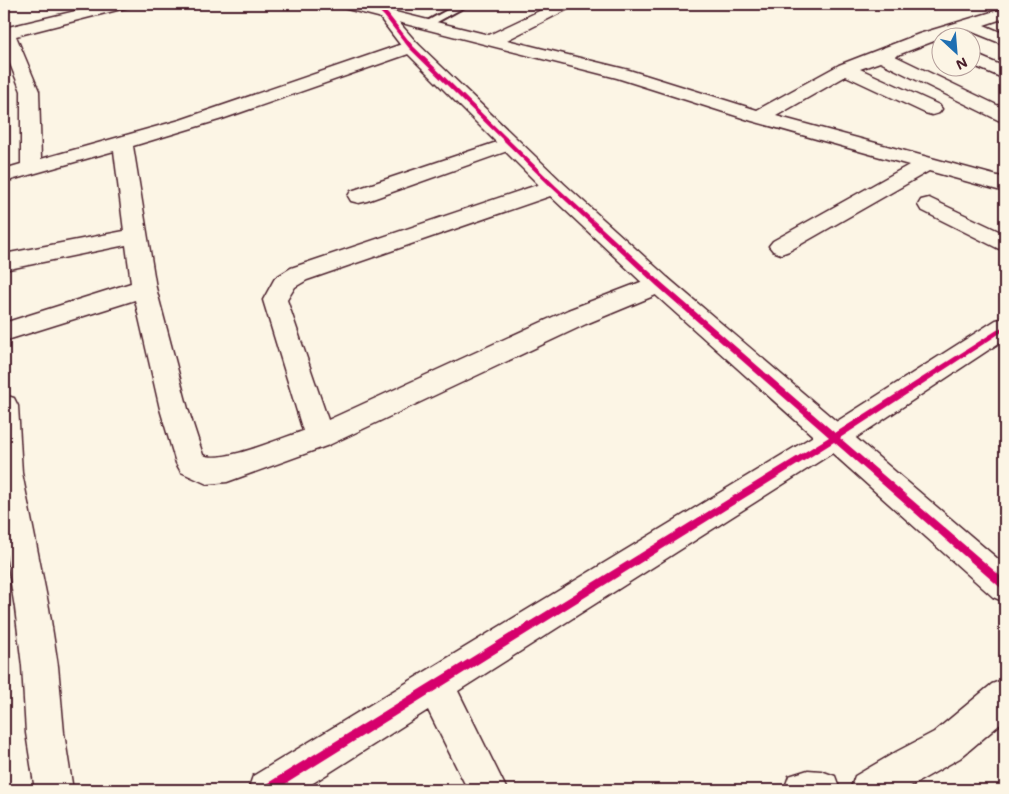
<svg xmlns="http://www.w3.org/2000/svg" width="1009" height="794" viewBox="0 0 1009 794" font-family="Mali,sans-serif">
  <style>
    .lines { fill: none; stroke-linecap: round; stroke-linejoin: round }
    .lane-casing { stroke: #4a1f2b; stroke-width: 4 }
    .street-casing { stroke: #4a1f2b; stroke-width: 3 }
    .secondary-casing { stroke: #4a1f2b; stroke-width: 3 }
    .lane { fill: #fcf5e5; fill-rule: evenodd }
    .street { fill: #fcf5e5; fill-rule: evenodd }
    .secondary { fill: #fcf5e5; fill-rule: evenodd }
    .cycleway-casing { stroke: #fcf5e5; stroke-width: 3 }
    .cycleway { fill: #d6006c; fill-rule: evenodd }
  </style>
  <rect width="100%" height="100%" fill="#fcf5e5"/>
  <filter id="ink" filterUnits="userSpaceOnUse"><feTurbulence type="fractalNoise" baseFrequency=".02" numOctaves="2"/><feDisplacementMap in="SourceGraphic" scale="10" xChannelSelector="R" yChannelSelector="G"/><feConvolveMatrix kernelMatrix="1 2 1 2 8 2 1 2 1" color-interpolation-filters="sRGB"/></filter>
  <g filter="url(#ink)">
    <g class="lines">
      <g class="lane-casing">
        <path id="lane" d="M458,4H470L428,27H422L420,25Z"/>
      </g>
      <g class="street-casing">
        <path id="street" d="M105,4H131L129,7L16,36L39,91L41,159L180,120L405,43L411,42L417,43L420,47L417,51L222,119L133,146L156,288L188,409L203,455C222,464 281,438 303,431L263,300L275,278L291,268L546,182L554,180L562,182L565,187L562,192L307,280L295,287L287,300L328,420L568,310L659,275L668,278L671,284L668,290L586,324L329,445L227,482L207,484L181,472L176,463L160,409L135,300L4,341V323L131,283L126,245L4,270V254L124,231L114,151L4,182V169L21,164V91L4,49V28Z
          M337,4H363L489,35L554,4H574L572,7L507,40L629,70L757,110L839,65L919,34L1005,8V18L984,25L1005,34V45L968,30L942,38L895,56L1005,109V122L998,120L880,62L860,69L939,105L942,109L939,113L932,115L925,113L846,76L776,116L1005,178V192L929,171L789,251L781,254L773,251L769,246L773,241L909,165L752,121L617,78L339,7Z
          M972,53L1005,67V79L972,65Z
          M509,138L516,140L519,144L516,148L367,201L359,203L351,201L348,196L351,191Z
          M929,198L1005,234V251L997,248L921,210L918,205L921,200Z
          M1005,318V339L845,445L458,691L507,790H468L428,710L302,790H248L253,776L825,429L996,320Z
          M4,395L14,398L18,406L22,473L49,608L58,666L64,733L73,790H35L26,733L22,666L15,608L4,541Z
          M1005,679V720L960,758L904,790H850L855,776L896,752L934,732L992,684Z
          M808,770L821,771L835,776L840,790H784L789,776Z"/>
      </g>
      <g class="secondary-casing">
        <path id="secondary" d="M366,4H383L417,43L562,182L668,278L1005,565V602L993,597L650,290L546,192L405,51L380,18Z"/>
      </g>
      <use href="#lane" class="lane"/>
      <use href="#street" class="street"/>
      <use href="#secondary" class="secondary"/>
      <g class="cycleway-casing">
        <path id="cycleway" d="M372,4H376L388,14L413,46L556,186L661,282L835,433L1005,325V330L840,438L1005,580V590L1002,589L834,442L276,790H262L263,786L829,437L657,286L552,188L409,48L384,16Z"/>
      </g>
      <use href="#cycleway" class="cycleway"/>
    </g>
  </g>
  <rect width="1009" height="794" fill="none" stroke="#fcf5e5" stroke-width="20"/>
  <rect x="10" y="10" width="989" height="774" fill="none" stroke="#4a1f2b" stroke-width="2" filter="url(#ink)"/>
  <g transform="translate(956 52) rotate(154)"><circle r="24" fill="#fcf5e5" stroke="#b59f9b"/>
  <path d="M0-4L9 19L0 12L-9 19Z" fill="#1f6fb2"/>
  <text y="-8" font-size="14" font-weight="bold" text-anchor="middle" fill="#4a1f2b">N</text>
  </g>
</svg>
